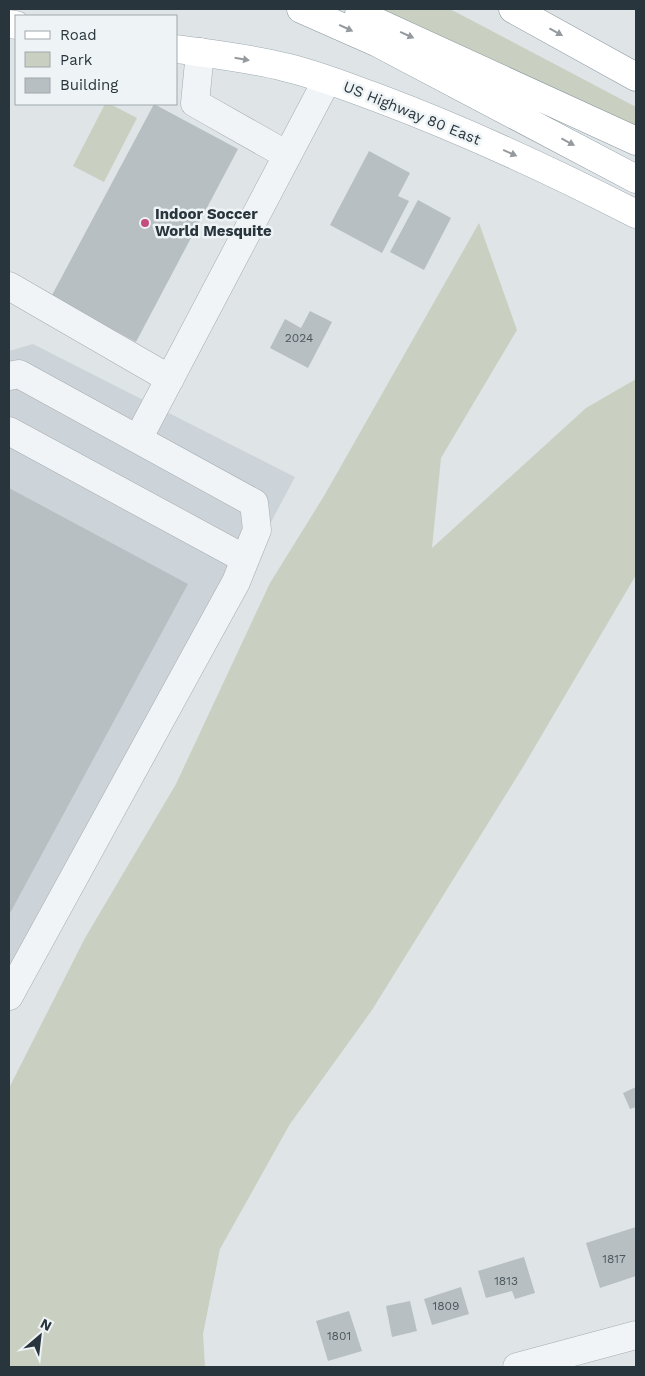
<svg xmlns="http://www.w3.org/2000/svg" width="645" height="1376" viewBox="0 0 645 1376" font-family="'Work Sans',sans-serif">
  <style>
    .built { fill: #cdd4d9 }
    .green { fill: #c9d0c1 }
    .building { fill: #b7bfc3 }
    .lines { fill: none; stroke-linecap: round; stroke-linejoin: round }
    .minor-casing { stroke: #a5acb1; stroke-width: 29 }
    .major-casing { stroke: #9fabb2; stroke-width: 29 }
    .highway-casing { stroke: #88959c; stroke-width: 29 }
    .minor { stroke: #f1f4f6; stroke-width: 28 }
    .major { stroke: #fff; stroke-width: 28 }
    .highway { stroke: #fff; stroke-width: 28 }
    .oneway { fill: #949a9e }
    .poi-dot { fill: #c34d7c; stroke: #eef3f5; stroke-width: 2 }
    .labels { text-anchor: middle; stroke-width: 5; stroke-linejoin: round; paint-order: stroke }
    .number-label { font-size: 12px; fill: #4c585e }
    .street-label { font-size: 15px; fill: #29353d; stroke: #eef3f5 }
    .poi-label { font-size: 15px; font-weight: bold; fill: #29353d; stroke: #eef3f5; text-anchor: start }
  </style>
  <rect width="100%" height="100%" fill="#dfe4e7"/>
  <path class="built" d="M33,344L295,477L9,1014V351Z"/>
  <path class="green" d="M376,9H450L636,107V127Z
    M105,104H110L137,118L104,182L73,166Z
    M479,223L517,330L441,458L432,548L586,408L636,379V575L523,767L372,1010L290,1124L220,1249L203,1334L205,1367H9V1088L85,938L176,784L270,583L324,496Z"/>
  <path class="building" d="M154,104L238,149L136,342L51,297Z
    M369,151L410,173L398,196L409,201L382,253L330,225Z
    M418,200L451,218L424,270L390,252Z
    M310,311L332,322L308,368L270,348L285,319L301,328Z
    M9,488L188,584L9,915Z
    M636,1087V1107L630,1109L623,1093Z
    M636,1227V1276L600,1288L586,1243Z
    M524,1257L535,1293L515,1299L512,1291L486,1298L478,1271Z
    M461,1287L469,1314L432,1325L424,1299Z
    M410,1301L417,1331L392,1337L386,1306Z
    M349,1311L362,1351L328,1361L316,1321Z"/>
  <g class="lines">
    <g class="minor-casing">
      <path id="minor" d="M200,52L195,103L287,155
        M9,286L170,379
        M9,376L19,374L254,503L257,530L236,582L9,996
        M9,431L245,559
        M138,439L327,80
        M517,1367L636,1335"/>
    </g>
    <g class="major-casing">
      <path id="major" d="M9,24L16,25
        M176,49C212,54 249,58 284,67C316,74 347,87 378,98C466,131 552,171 636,214"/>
    </g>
    <g class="highway-casing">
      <path id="highway" d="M301,9L378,43L636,179
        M513,9L636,77
        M359,14L636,141"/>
    </g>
    <use href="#minor" class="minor"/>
    <use href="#major" class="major"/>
    <use href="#highway" class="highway"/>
  </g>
  <defs><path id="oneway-solid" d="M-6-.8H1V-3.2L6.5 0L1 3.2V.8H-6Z" transform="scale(1.25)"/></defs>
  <g class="oneway">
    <use href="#oneway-solid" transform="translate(346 28) rotate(25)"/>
    <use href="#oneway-solid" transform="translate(556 32) rotate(29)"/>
    <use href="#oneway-solid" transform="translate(407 35) rotate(24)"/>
    <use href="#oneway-solid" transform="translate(242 59) rotate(10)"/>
    <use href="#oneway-solid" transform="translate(568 142) rotate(28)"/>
    <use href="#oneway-solid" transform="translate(510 153) rotate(24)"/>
  </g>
  <circle class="poi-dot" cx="145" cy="223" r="5"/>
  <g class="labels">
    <g class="number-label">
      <text x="299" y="342">2024</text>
      <text x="614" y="1263">1817</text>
      <text x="506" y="1285">1813</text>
      <text x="446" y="1310">1809</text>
      <text x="339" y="1340">1801</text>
    </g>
    <g class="street-label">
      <text transform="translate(412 113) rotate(22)" y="5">US Highway 80 East</text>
    </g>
    <g class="poi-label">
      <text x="155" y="219">Indoor Soccer<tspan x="155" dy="17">World Mesquite</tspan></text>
    </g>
  </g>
  <rect width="645" height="1376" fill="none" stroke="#29353d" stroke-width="20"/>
  <rect x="15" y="15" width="162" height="90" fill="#eef3f5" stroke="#9fa7ab"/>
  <rect x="25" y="31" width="25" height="8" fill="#ffffff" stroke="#9fa7ab"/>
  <text x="60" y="40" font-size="15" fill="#29353d">Road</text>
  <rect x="25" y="52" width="25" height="15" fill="#c9d0c1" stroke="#9fa7ab"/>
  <text x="60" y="65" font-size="15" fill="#29353d">Park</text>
  <rect x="25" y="78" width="25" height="15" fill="#b7bfc3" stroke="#9fa7ab"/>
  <text x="60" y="90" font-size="15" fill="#29353d">Building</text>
  <g transform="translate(40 1336) rotate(28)" stroke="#eef3f5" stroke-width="4" paint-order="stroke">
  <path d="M0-4L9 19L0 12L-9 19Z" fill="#29353d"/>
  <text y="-8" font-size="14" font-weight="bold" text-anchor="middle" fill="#29353d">N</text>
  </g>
</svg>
